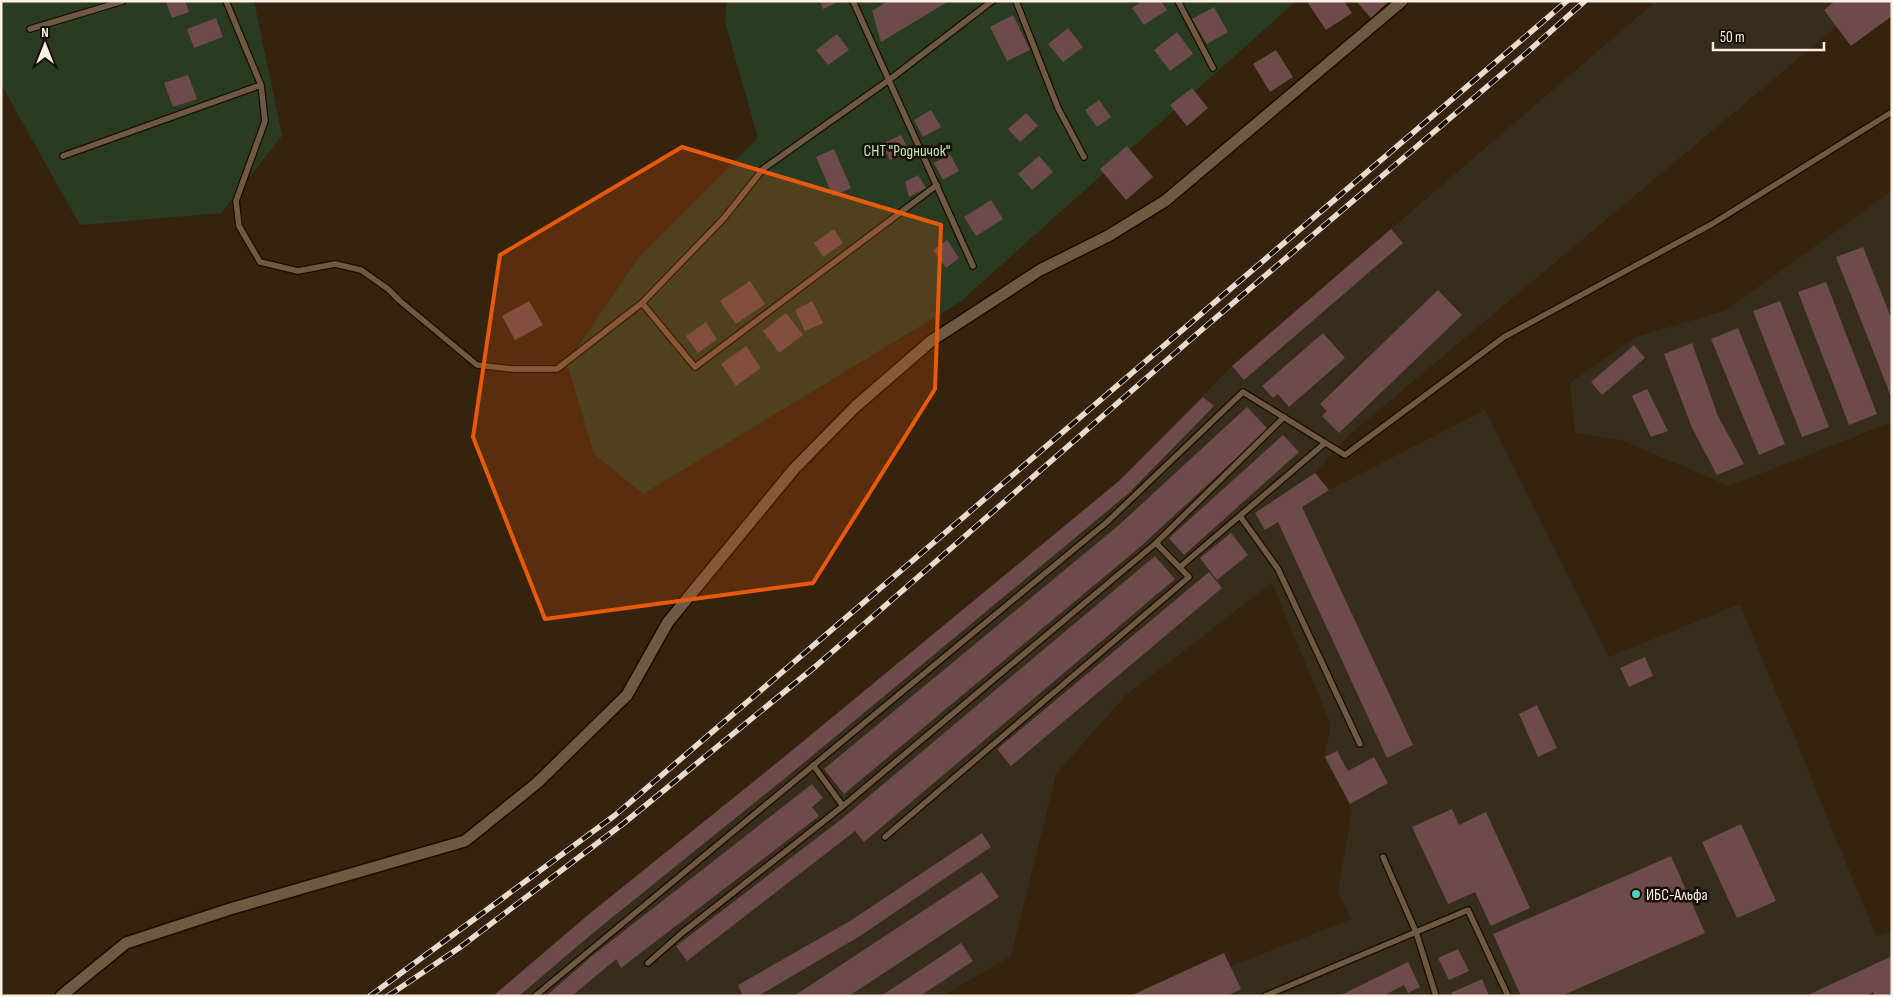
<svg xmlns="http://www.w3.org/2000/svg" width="1893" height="997" viewBox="0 0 1893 997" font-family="'Sofia Sans Condensed',sans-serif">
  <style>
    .industrial { fill: #362d1d }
    .green { fill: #2a3b24 }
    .building { fill: #6c4b4a }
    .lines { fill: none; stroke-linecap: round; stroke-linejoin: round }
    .service-casing { stroke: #1c0b00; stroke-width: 8 }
    .minor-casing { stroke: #1c0b00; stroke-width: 14 }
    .service { stroke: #6e5942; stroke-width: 5.5 }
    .minor { stroke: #6e5942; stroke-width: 11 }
    .rail-casing { stroke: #e9dbcd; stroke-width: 5.5 }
    .rail { stroke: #170e06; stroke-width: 4; stroke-dasharray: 11; stroke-linecap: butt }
    .marked { fill: #e8590c; fill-opacity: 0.2; stroke: #e8590c; stroke-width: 4; stroke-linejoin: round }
    .poi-dot { fill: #54cdc8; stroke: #170e06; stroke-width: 2 }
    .labels { text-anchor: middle; stroke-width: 5; stroke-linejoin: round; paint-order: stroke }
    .park-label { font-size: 16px; fill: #c1ecb1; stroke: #170e06 }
    .poi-label { font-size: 16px; fill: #fef1e4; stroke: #170e06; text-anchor: start }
  </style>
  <rect width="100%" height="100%" fill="#36230d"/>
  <path class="industrial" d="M1656,1H1867L1349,435L1315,473L1329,490L1485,410L1609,657L1740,604L1876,936L1892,931V996H1156L1351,919L1338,892L1352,810L1324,757L1331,725L1272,583L1125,696L1056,774L1011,956L943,996H493L588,915L789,753L1119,481L1232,366Z
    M1892,191V422L1729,486L1621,440L1575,433L1570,383L1636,337L1726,310Z"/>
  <path class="green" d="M1,1H254L282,136L221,213L80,225L1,84Z
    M727,1H1296L960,302L643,494L594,454L567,363L639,257L758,138L725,22Z"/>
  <path class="building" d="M169,1H185L189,12L172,18L166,2Z
    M820,1H841L823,9Z
    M888,1H949L881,42L872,11Z
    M1142,1H1161L1167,10L1144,25L1132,8Z
    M1311,1H1344L1352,13L1326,30L1308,3Z
    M1356,1H1389L1371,18Z
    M1835,1H1892V16L1851,46L1824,10Z
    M1214,7L1228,32L1207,44L1192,19Z
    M1013,15L1030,50L1007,61L990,27Z
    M216,18L223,37L194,48L187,29Z
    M1068,28L1083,47L1063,62L1048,44Z
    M1177,32L1193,54L1170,71L1154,50Z
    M837,34L849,50L828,65L816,50Z
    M1276,50L1293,77L1270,92L1253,64Z
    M188,75L197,99L173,107L164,83Z
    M1192,88L1208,108L1187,126L1170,105Z
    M1099,100L1111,117L1097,127L1085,110Z
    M931,110L941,127L923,137L914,120Z
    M1026,113L1038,126L1020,142L1008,129Z
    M901,135L909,151L890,160L882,144Z
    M1127,146L1153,177L1126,200L1100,169Z
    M834,149L851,188L833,196L816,157Z
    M950,154L959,171L943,180L934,163Z
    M1039,156L1053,172L1032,190L1018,174Z
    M918,175L926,188L909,197L905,182Z
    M991,200L1003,219L976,236L964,217Z
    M834,229L843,243L823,257L814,243Z
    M1391,229L1403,243L1244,380L1232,366Z
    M947,240L959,258L946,268L933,250Z
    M1863,247L1892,320V399L1836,257Z
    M750,281L765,304L736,324L720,301Z
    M1826,282L1877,414L1849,425L1798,292Z
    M1438,290L1462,315L1339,433L1322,416L1327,411L1320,404Z
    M529,301L543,325L515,340L502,316Z
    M812,301L823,323L805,331L795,310Z
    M1780,301L1829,427L1802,437L1753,311Z
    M786,313L803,335L779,353L763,331Z
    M706,322L717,339L698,353L686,336Z
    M1738,328L1785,444L1759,455L1711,339Z
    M1323,333L1345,358L1289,407L1278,394L1273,398L1262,386Z
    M1692,343L1718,416L1744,464L1717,475L1692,428L1664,354Z
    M1634,345L1645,358L1602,395L1591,382Z
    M746,346L761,368L736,386L721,364Z
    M1647,389L1668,431L1651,437L1632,396Z
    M1203,397L1214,406L1129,493L800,766L593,933L519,996H493L588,915L789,753L1119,481Z
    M1247,407L1268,429L1140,547L844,794L824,769L1119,525Z
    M1283,435L1299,452L1184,555L1169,538Z
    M1315,473L1329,490L1302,507L1413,745L1387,758L1278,522L1265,530L1255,513Z
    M1231,533L1248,555L1217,580L1200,558Z
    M1155,556L1175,579L864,842L855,831L687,961L676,946L843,818Z
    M1209,572L1222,588L1011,766L997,749Z
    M1645,657L1653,676L1629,687L1620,668Z
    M1537,705L1557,748L1538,757L1519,714Z
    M1337,751L1348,771L1374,757L1388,783L1350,804L1325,757Z
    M812,784L823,798L812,807L819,816L621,968L616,959L572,996H546L592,956Z
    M1452,809L1459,825L1486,812L1530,908L1491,926L1475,892L1448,904L1412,827Z
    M1741,824L1776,901L1737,918L1702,842Z
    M982,833L991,847L860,936L758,996H743L738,985L850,921Z
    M1671,856L1705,933L1561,996H1521L1493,934Z
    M982,872L999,897L849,996H794Z
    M961,943L973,961L920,996H881Z
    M1458,949L1469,971L1449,980L1438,958Z
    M1224,953L1241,989L1227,996H1130Z
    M1892,956V996H1875L1873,992L1865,996H1806Z
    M1408,962L1420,987L1408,993L1404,985L1383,996H1339Z
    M1482,979L1489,996H1452L1451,993Z"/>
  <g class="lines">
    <g class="service-casing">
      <path id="service" d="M226,1L261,85L265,121L236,201L239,226L260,262L298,271L335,264L361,270L388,289L400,301L477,365L513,369H557L642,303L724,218L763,169L889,80L992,1
        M853,1L973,266
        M1016,1L1058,108L1084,157
        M1178,1L1213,68
        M30,29L123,1
        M63,156L261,85
        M642,303L695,367L937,185
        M1240,516L1278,569L1360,744
        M1180,567L1325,443
        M813,765L843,806L1156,543L1284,417
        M885,837L1189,577L1156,543
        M1383,857L1416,932L1436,996
        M648,963L682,933L843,806
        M535,996L1107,522L1243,392L1345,455L1504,337L1712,224L1892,112
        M1265,996L1468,910L1508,996"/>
    </g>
    <g class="minor-casing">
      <path id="minor" d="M61,996L126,943L230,909L465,841L537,783L627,695L668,622L794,469L855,407L931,341L1040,270L1108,236L1165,201L1402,1"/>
    </g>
    <use href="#service" class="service"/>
    <use href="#minor" class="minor"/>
    <g class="rail-casing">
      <path id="rail" d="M370,996L614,816L1567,1
        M388,996L459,948L624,823L816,666L1198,333L1523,56L1585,1"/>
    </g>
    <use href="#rail" class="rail"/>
  </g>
  <path class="marked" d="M682,147L941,225L935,389L813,583L545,619L473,437L500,255Z"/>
  <circle class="poi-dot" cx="1636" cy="894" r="5"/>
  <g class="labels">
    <g class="park-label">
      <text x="907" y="156">СНТ "Родничок"</text>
    </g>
    <g class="poi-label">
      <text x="1646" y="900">ИБС-Альфа</text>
    </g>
  </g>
  <rect width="1893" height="997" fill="none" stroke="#fef1e4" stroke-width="5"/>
  <g transform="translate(45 45)" stroke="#170e06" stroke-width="4" paint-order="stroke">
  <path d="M0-4L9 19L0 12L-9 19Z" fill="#fef1e4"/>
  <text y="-8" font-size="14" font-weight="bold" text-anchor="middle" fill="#fef1e4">N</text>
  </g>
  <path d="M1713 42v8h111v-8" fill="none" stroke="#fef1e4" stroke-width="2.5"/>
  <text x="1720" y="42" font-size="15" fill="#fef1e4" stroke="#170e06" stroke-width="4" paint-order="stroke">50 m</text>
</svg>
